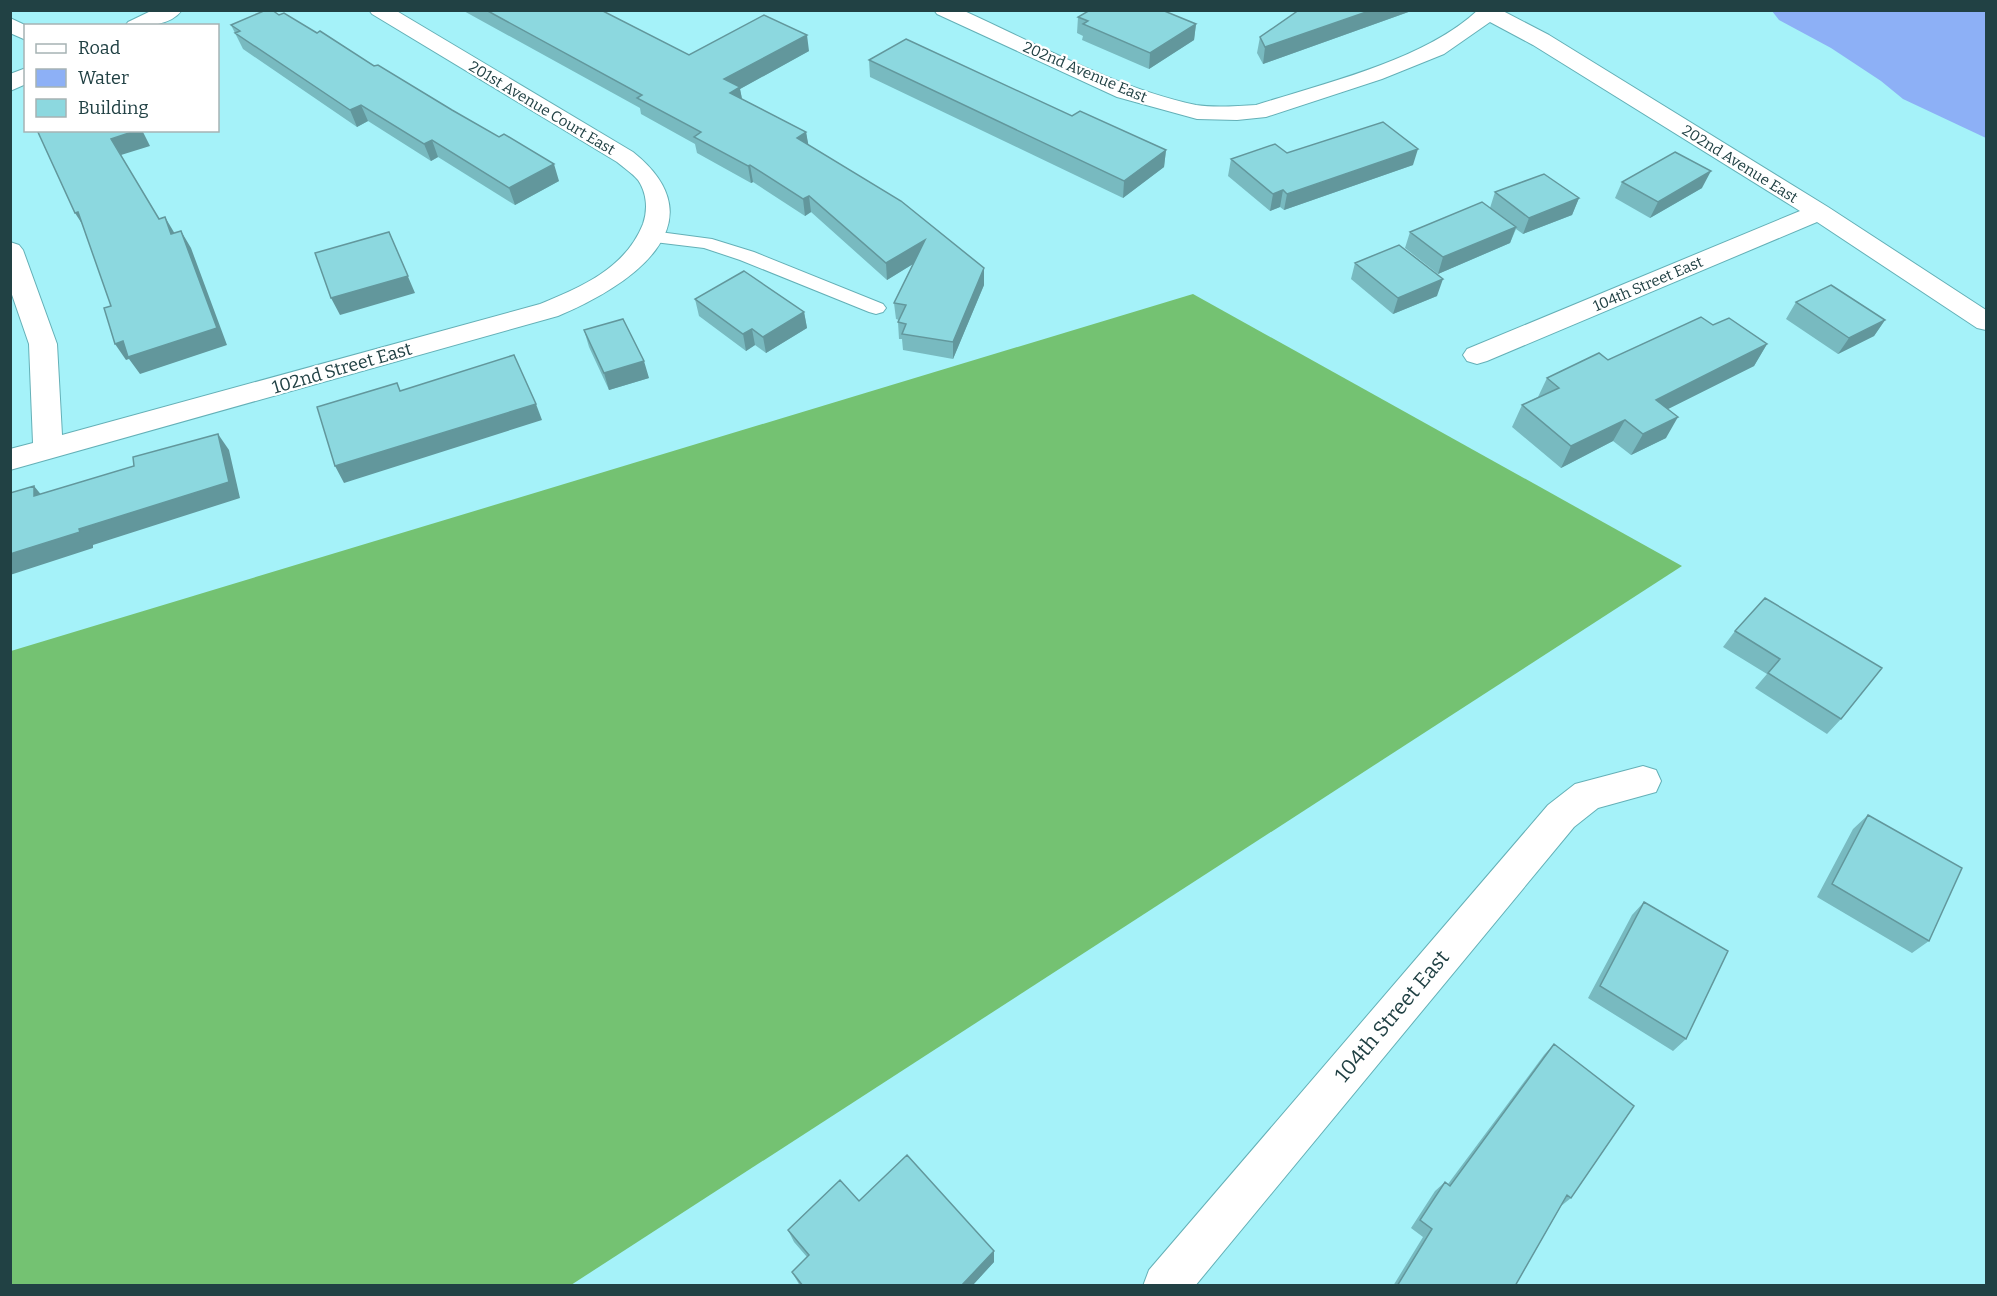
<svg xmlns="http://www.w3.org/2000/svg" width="1997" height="1296" viewBox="0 0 1997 1296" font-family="Bitter,serif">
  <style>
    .forest { fill: #74c272 }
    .water { fill: #8db0f6 }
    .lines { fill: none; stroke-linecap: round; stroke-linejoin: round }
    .lane-casing { stroke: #64b0b7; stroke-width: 2 }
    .street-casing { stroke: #64b0b7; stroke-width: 2 }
    .lane { fill: #fff; fill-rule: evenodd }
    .street { fill: #fff; fill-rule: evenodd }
    .wall { fill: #78bac0 }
    .shaded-wall { fill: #62979c }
    .building { fill: #8cd8df; stroke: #62979c; stroke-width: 1.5 }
    .labels { text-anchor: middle; stroke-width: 4.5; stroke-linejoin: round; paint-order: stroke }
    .far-street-label { font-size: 15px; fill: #214144; stroke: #fff }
    .street-label { font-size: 18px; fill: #214144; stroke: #fff }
    .near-street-label { font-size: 21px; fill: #214144; stroke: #fff }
  </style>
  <rect width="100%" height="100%" fill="#a5f2f9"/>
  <path class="forest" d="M1193,294L1682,566L571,1285H11V651Z"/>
  <path class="water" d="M1772,11H1986V138L1903,99L1881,81L1831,48L1779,20Z"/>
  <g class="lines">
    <g class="lane-casing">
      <path id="lane" d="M652,231L712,239L754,252L883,304L886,308L883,312L876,314L869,312L740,260L704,248L646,241L643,237L646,233Z"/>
    </g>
    <g class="street-casing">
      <path id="street" d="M153,10H182C170,27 143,26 125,26L128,22Z
        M369,10H395L633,152C723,224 628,287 558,316L10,470V449L33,443L29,344L10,289V242L19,245L23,250L57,344L62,435L540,304C581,287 625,269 643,224C648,210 647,193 638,180C632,173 624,168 617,162L372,14Z
        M934,10H962C1035,43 1118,89 1196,105C1215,108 1237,106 1256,105C1325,83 1425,60 1478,10H1501L1549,35L1828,207L1986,310V330L1977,328L1817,222L1487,361L1477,364L1467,361L1463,355L1467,349L1800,211L1533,45L1490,22L1444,54L1382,79L1266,117L1237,120L1197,119L1117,97L937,14Z
        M10,18L27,26L26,40L10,33Z
        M26,68V84L10,91V74Z
        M1643,766L1656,770L1661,781L1656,792L1598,808L1574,827L1195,1286H1143L1149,1270L1548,805L1575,784Z"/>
    </g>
    <use href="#lane" class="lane"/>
    <use href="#street" class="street"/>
  </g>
  <path class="wall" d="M462,10H601L689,55L809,51L740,89L742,99L806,132L808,145L984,285L953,359L903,350L902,339H899L898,322L899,320L896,319L894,303L913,264L887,280L811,212L805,216L753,182L751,183L697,153L695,144L641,114L640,108Z
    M1299,10H1414L1263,64L1257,53L1260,37Z
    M279,15L374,66L559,181L515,205L438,157L431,161L368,121L357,127L243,49L231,25Z
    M1078,17L1196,24L1194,40L1149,69L1082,40L1083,36L1077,33Z
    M869,60L1166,150L1164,167L1123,198L870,77Z
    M1287,153L1413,165L1284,210L1280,207L1270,211L1228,176L1231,159Z
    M1622,182L1702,188L1650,218L1615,198Z
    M1495,192L1579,198L1572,215L1523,234L1516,229L1510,243L1438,274L1405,248L1410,232L1490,208Z
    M1355,263L1437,296L1393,314L1351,279Z
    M695,299L804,312L807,328L766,353L755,345L746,351L699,316Z
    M1796,302L1885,320L1874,336L1838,354L1786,319Z
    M1713,325L1767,344L1754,366L1668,409L1666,438L1631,455L1613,441L1561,468L1512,427L1522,405L1538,397L1547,378L1608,360Z
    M584,330L649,378L609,390L589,347Z
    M1765,598L1841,719L1827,734L1755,688L1767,674L1723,647L1735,631Z
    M1868,815L1929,941L1912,953L1817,897L1853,829Z
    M1644,902L1686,1039L1673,1051L1588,998L1632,915Z
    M1554,1044L1571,1198L1561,1206L1515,1286H1393L1423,1237L1411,1228L1435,1191L1445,1182L1448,1184L1544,1055Z
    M859,1201L994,1251V1262L972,1286H800L792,1272L807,1257L794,1242L788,1230Z"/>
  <path class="shaded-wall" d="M1372,10H1414L1263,64L1265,47Z
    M1196,24L1194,40L1149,69L1150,53Z
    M807,35L809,51L740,89L743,104L727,96L724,79Z
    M361,105L368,121L357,127L350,110Z
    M138,130H142L150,146L121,155L111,139Z
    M806,132L809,148L797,138Z
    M432,140L438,157L431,161L424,144Z
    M1418,149L1413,165L1284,210L1287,194Z
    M1166,150L1164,167L1123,198L1124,181Z
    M554,164L559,181L515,205L509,188Z
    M750,165L753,182L751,183L748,166Z
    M1711,171L1702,188L1650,218L1658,202Z
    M1283,190L1280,207L1270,211L1273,194Z
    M809,196L811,212L805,216L803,199Z
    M1579,198L1572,215L1523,234L1529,218Z
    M78,212L86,230L75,213Z
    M165,217L175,234H171Z
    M1516,227L1510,243L1438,274L1443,257Z
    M181,231L191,248L227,345L140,374L129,359L126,360L115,344Z
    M389,232L415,293L340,315L331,298Z
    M925,240L926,256L887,280L886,263Z
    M984,268V285L953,359V342Z
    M1443,279L1437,296L1393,314L1398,298Z
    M804,312L807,328L766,353L763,337Z
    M1885,320L1874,336L1838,354L1849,338Z
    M752,329L755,345L746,351L743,334Z
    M1767,344L1754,366L1644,421L1656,400Z
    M644,361L649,378L609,390L604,373Z
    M536,404L542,420L344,483L335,466Z
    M1678,417L1666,438L1631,455L1643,434Z
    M1625,420L1613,441L1561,468L1571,446Z
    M218,434L229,450L240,498L93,545V548L10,575V554Z
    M34,486L48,503L34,496Z
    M994,1251V1262L972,1286H961Z"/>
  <path class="building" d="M266,10H272L279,15L284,13L317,33L320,31L374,66L378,65L452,110L499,137L504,134L554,164L509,188L432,140L424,144L361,105L350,110L235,33L240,31L231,25Z
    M486,10H601L689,55L764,15L807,35L724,79L740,87L730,93L806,132L797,138L901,201L984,268L953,342L902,334L906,324L898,322L906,305L894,303L925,240L886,263L809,196L803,199L750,165L748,166L694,137L701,132L637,98L642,95Z
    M1090,10H1162L1196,24L1150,53L1083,24L1088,21L1078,17Z
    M1299,10H1372L1265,47L1260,37Z
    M906,39L1072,116L1080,111L1166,150L1124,181L869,60Z
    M1383,122L1418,149L1287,194L1283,190L1273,194L1231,159L1275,144L1287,153Z
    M37,130H138L111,139L159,219L165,217L171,234L181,231L217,328L128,357L123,341L115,344L104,308L111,306L78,212L75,213Z
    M1675,152L1711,171L1658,202L1622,182Z
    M1544,174L1579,198L1529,218L1495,192Z
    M1482,202L1516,227L1443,257L1410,232Z
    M389,232L408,276L331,298L315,253Z
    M1399,245L1443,279L1398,298L1355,263Z
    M744,271L804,312L763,337L752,329L743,334L695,299Z
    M1831,285L1885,320L1849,338L1796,302Z
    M1701,317L1713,325L1729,318L1767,344L1656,400L1678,417L1643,434L1625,420L1571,446L1522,405L1559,388L1547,378L1599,353L1608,360Z
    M623,319L644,361L604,373L584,330Z
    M514,355L536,404L335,466L317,407L397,383L400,391Z
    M218,434L229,482L79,529L80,532L10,554V493L34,486V496L134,466L133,457Z
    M1765,598L1882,668L1841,719L1768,673L1780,659L1735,631Z
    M1868,815L1962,868L1929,941L1832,884Z
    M1644,902L1728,951L1686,1039L1600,986Z
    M1554,1044L1634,1106L1571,1198L1567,1195L1515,1286H1397L1432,1229L1420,1220L1445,1182L1450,1186Z
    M907,1155L994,1251L961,1286H803L792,1272L809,1255L788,1230L840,1180L859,1201Z"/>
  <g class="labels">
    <g class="far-street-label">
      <text transform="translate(1085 72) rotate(23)" y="5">202nd Avenue East</text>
      <text transform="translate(542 108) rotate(31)" y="5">201st Avenue Court East</text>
      <text transform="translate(1740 164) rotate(32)" y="5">202nd Avenue East</text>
      <text transform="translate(1648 284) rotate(-23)" y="5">104th Street East</text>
    </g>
    <g class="street-label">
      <text transform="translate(342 368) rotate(-16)" y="6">102nd Street East</text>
    </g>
    <g class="near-street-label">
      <text transform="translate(1392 1016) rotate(-50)" y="7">104th Street East</text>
    </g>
  </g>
  <rect width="1997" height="1296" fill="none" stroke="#214144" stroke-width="24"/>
  <rect x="24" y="24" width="195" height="108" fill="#ffffff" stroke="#a6b3b4" stroke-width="1.5"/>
  <rect x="36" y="44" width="30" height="9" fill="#ffffff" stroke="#a6b3b4" stroke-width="1.5"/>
  <text x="78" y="54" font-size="18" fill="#214144">Road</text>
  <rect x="36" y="69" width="30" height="18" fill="#8db0f6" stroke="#a6b3b4" stroke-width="1.5"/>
  <text x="78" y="84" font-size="18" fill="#214144">Water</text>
  <rect x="36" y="99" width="30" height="18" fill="#8cd8df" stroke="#a6b3b4" stroke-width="1.5"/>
  <text x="78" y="114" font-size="18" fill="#214144">Building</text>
</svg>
